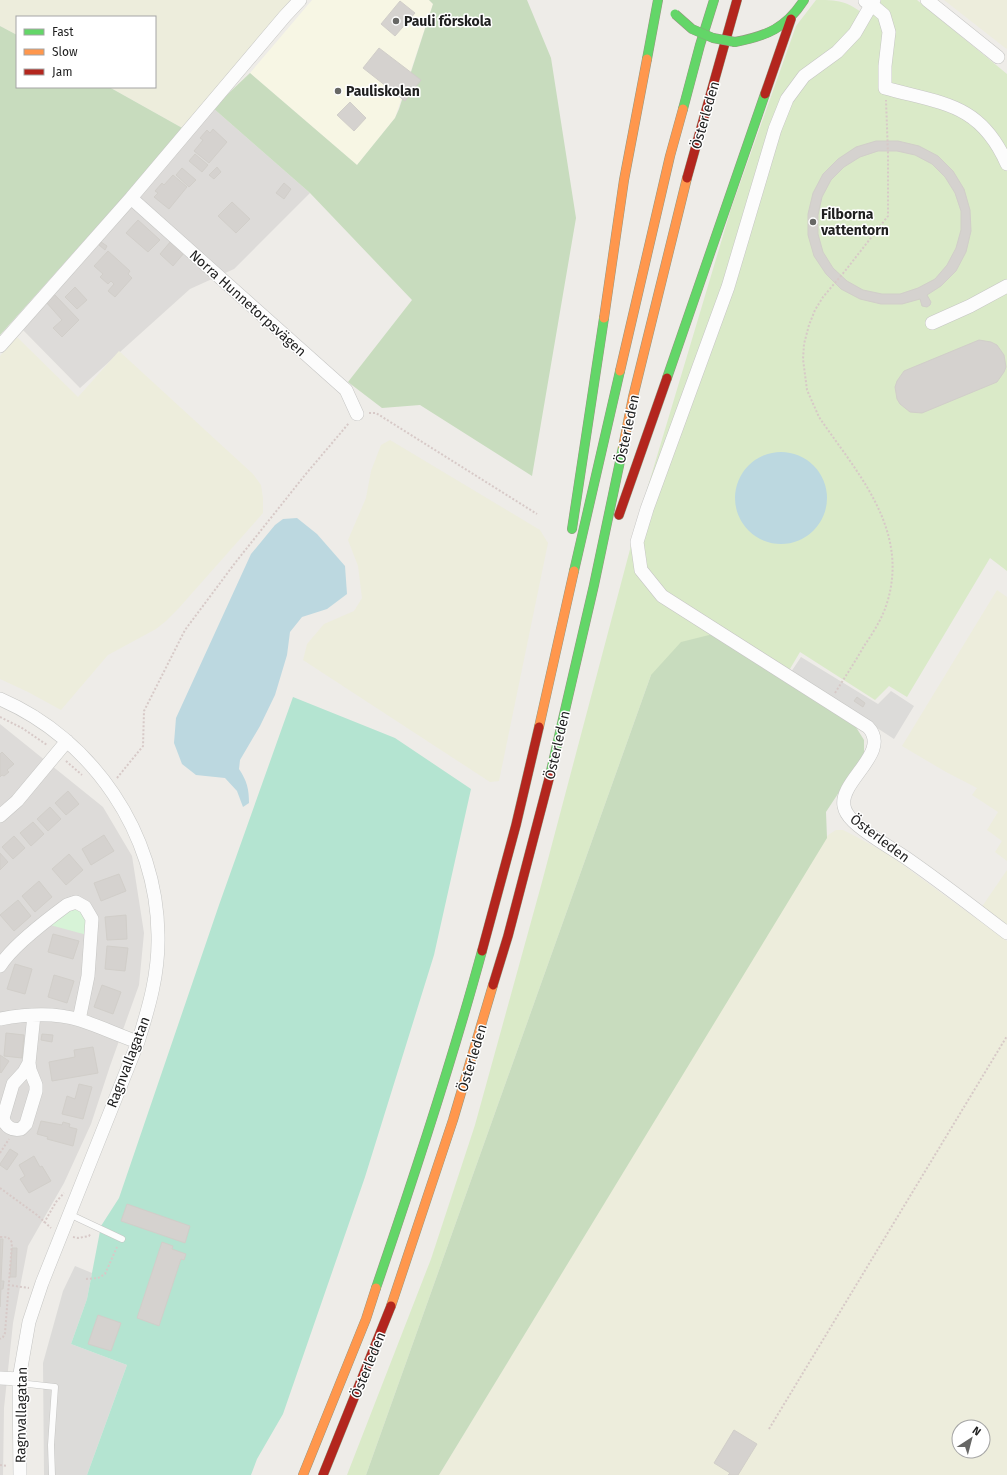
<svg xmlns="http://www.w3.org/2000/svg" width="1007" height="1475" viewBox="0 0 1007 1475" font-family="'Fira Sans',sans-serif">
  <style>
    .residential { fill: #dddbd9 }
    .education { fill: #f7f6e4 }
    .religious { fill: #dcdbd9 }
    .farmland { fill: #ededdc; fill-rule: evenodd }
    .grass { fill: #daeac8 }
    .forest { fill: #c8dcbe }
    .park { fill: #d7f3d7 }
    .pitch { fill: #b4e4d1 }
    .water { fill: #bcd8e0 }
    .building { fill: #d5d2cf; stroke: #d1cec9; fill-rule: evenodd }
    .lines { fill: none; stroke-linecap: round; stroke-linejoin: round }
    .lane-casing { stroke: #c6c6c4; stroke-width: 7 }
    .street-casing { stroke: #c6c6c4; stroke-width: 14 }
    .fast-casing { stroke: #959780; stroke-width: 10 }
    .slow-casing { stroke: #959780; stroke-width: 10 }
    .jam-casing { stroke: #959780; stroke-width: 10 }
    .path { stroke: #d7c9c7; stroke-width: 2; stroke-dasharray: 2 2; stroke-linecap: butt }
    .lane { stroke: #fcfcfc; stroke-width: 6 }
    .street { stroke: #fcfcfc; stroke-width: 13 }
    .fast { stroke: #63d668; stroke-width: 9 }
    .slow { stroke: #ff974d; stroke-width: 9 }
    .jam { stroke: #b3261e; stroke-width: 9 }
    .fast-bridge-casing { stroke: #959780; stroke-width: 10; stroke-linecap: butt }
    .fast-bridge { stroke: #63d668; stroke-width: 9 }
    .poi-dot { fill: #676765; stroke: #fff; stroke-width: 1.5 }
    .labels { text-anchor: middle; stroke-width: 3; stroke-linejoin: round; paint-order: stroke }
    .poi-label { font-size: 14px; font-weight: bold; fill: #1f1f1f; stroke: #fff; text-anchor: start }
    .street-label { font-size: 14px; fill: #1f1f1f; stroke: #fff }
  </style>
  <rect width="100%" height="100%" fill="#eeece8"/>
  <path class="residential" d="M213,108L310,193L234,269L190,289L80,388L21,328Z
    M0,724L103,807L132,856L144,933L139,985L110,1066L91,1124L64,1183L28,1246L13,1323L4,1408L3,1475H0Z"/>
  <path class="education" d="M312,0H429L433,4L395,118L357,165L250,73Z"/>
  <path class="religious" d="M801,657L878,704L891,691L914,706L894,739L791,672Z
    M75,1266L92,1273L87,1299L71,1344L127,1365L87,1475H44L43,1363L63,1291Z"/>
  <path class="farmland" d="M0,0H293L184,129L109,87H155V17H17V35L0,26Z
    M944,0H1007V49L1004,47Z
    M17,337L78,397L119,351L253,474L261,485L263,498V513L178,609L166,621L156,629L108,655L61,710L28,692L0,679V356Z
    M390,440L540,530L548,543L499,781L490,782L303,660L307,644L324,624L354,611L362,598L358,566L348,540L366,498L371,471L381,445Z
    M997,590L1007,597V861L995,852L1002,841L987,830L998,812L972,795L977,788L946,772L902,746Z
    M836,830H843L853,835L888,854L1007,941V1475H439L818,851L828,835ZM959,1427H983V1451H959Z
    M1007,870V928L981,908Z"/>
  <path class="grass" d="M816,0C844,0 847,2 870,18L879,0H917L1007,74V571L990,558L907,697L889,686L875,700L800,652L784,679L651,675L366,1475H347L431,1259L475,1125L542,882L637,523L731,209L796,26Z"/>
  <path class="forest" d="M429,0H527L551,58L576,218L532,476L420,405L382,408L348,382L412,300L310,193L213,108L250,73L357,165L395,118L399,109L433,4Z
    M0,26L17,35V87H109L184,129L0,335Z
    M713,634L854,724L864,740V754L826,812L827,838L439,1475H366L651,675L681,642Z"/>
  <path class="park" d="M72,909C89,911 86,922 87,935L50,925Z"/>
  <path class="pitch" d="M293,697L395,738L471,789L434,955L365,1177L283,1414L257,1459L251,1475H87L127,1365L71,1344L87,1299L101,1226L119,1198L219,905Z"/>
  <path class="water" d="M735 498a46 46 0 1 1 92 0a46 46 0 1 1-92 0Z
    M297,518L317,534L345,566L347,594L327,609L302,617L290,632L287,655L275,695L260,726L240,760L239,769C247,781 249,789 249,803L243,807L237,791L225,778L196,775L182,764L174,743L176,718L251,554L275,525L283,519Z"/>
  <path class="building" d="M400,1L415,13L395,36L381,24Z
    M379,48L421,80L405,101L363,68Z
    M350,102L366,118L354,131L337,115Z
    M213,129L227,142L209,163L194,151L203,140L200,138L207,130L210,133Z
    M876,141H898L919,146L938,156L953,171L964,189L970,210L971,231L966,252L956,271L941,286L927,295L931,302L930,305L927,307L922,306L920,299L902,304H881L860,299L841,289L826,274L814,256L808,235V214L813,193L823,174L838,159L856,147ZM878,151H897L915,155L932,164L945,177L955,193L961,211V230L956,248L947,265L935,279L918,288L900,294H882L863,290L847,281L833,268L823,252L818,234V215L822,197L831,180L844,167L860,157Z
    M195,154L208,165L202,172L189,161Z
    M217,167L221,172L214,179L209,175Z
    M182,168L196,180L189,187L176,175Z
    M173,175L187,187L169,209L154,197L158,193L155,191L162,183L164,185Z
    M284,183L291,189L284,199L276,193Z
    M232,202L250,219L236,233L218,216Z
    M138,220L160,240L148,252L126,233Z
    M171,241L184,253L173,266L160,254Z
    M101,242L107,246L105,250L99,245Z
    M108,251L130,271L128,274L132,278L115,297L108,291L114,284L111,281L108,284L100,277L103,274L94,266Z
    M75,287L87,300L77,309L65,297Z
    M54,294L79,320L62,337L53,328L62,320L46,302Z
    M979,340L991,342L997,345L1004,355L1006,367L1004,372L997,382L922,413L910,412L900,404L897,399L895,387L897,381L904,371Z
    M857,697L865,703L863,707L854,701Z
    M2,752L14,764L7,770L9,772L4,776L2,775L0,777V754Z
    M68,791L79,804L66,815L55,803Z
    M50,807L61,819L48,831L37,819Z
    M33,822L44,834L31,846L20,833Z
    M104,835L114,851L91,865L82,849Z
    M14,836L25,848L13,859L2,847Z
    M0,853L8,862L0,870Z
    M69,854L83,870L66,885L52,869Z
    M119,874L126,891L101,901L94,883Z
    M39,881L52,897L35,912L22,896Z
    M18,900L31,916L14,931L0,915Z
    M126,915L127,939L107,940L105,917Z
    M53,934L79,941L73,959L48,952Z
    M107,946L128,948L125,971L105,969Z
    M15,964L32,969L25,994L7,989Z
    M54,975L74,981L67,1003L48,997Z
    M102,985L121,992L113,1014L94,1007Z
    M6,1033L24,1035L22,1058L4,1056Z
    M42,1034L53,1035L52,1042L41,1040Z
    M93,1047L98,1073L52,1081L49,1062L75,1057L74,1050Z
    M0,1055L9,1061L1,1073L0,1072Z
    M79,1084L92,1087L83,1119L62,1114L67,1096L75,1099Z
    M41,1121L62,1125L63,1122L70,1124L69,1127L77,1129L73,1146L47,1139L48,1137L37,1134Z
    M10,1149L18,1154L7,1170L0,1165V1164Z
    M34,1156L40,1167L42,1166L51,1181L29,1193L20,1179L25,1176L19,1165Z
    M127,1204L190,1226L185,1243L121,1221Z
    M0,1239H3L1,1281H4L3,1289H1L0,1307Z
    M162,1242L173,1246L172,1249L186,1254L184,1260L181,1259L159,1326L137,1318Z
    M12,1248H17L16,1277H10Z
    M98,1315L121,1323L111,1351L88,1344Z
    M734,1430L757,1444L738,1475H728L730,1473L714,1463Z"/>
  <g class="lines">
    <g class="lane-casing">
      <path id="lane" d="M69,1214L122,1239
        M19,1383L55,1387L51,1445L52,1475"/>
    </g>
    <g class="street-casing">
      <path id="street" d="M874,0L855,33L837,52L804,76L787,99L775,129L728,287L647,509L637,542L641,570L662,596L868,727C892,752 839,781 844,806C845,812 849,817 853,821C867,835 892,848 909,860C942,883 974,908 1007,933
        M927,0L998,57
        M865,1L871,4L884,15L889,32L885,66V88C943,104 980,103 1007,164
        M131,198L346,390L357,414
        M932,323L970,306L1007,286
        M0,346L131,198L285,16L300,0
        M0,699C93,739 157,834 158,935C159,973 149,1007 138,1042L42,1283L29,1322L19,1379L20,1475
        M0,816L17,801L67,741
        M0,966C12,946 48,919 67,905L76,902L85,907L92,919L88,976L79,1020
        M0,1019C26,1014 54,1012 80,1020C99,1026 118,1035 138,1042
        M29,1063L30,1070L36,1085V1091L26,1124L21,1129C13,1131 5,1127 3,1118L13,1084L24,1072L29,1063L34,1015
        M0,1378L19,1379"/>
    </g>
    <g class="fast-casing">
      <path id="fast" d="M735,42C767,36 786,28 804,0
        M647,59L658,0
        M683,109L700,45L714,0
        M667,378L765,94
        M572,529L604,318
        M574,571L620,371
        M550,775L594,585L623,447
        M376,1288C414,1177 451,1065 482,951"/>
    </g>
    <g class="slow-casing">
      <path id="slow" d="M604,318L624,180L647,59
        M620,371L670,156L683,109
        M623,447L633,397L687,178
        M539,727L574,571
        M391,1306L453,1120L493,985
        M303,1475L366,1319L376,1288"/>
    </g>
    <g class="jam-casing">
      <path id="jam" d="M765,94L791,19
        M687,178L737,0
        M619,515L667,378
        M482,951L516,825L539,727
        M493,985L508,936L550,775
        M323,1475L391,1306"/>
    </g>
    <path class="path" d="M369,413H376L537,514
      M835,693C845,677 855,662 864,646C873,633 882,619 887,603C910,529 857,473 819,417L807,390L803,359L804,344L809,325L815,310L823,297L845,271L888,216V154L886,100
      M0,717L22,728L47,745
      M66,761L82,775
      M117,778L143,746L144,711L185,630L235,563L305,475L349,423
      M0,1153L9,1139
      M0,1188L37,1215L51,1228
      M44,1223L56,1202L64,1193
      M0,1237C6,1237 10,1237 12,1243L5,1333L3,1337L0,1339
      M73,1237L78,1238L89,1236L91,1233
      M86,1279L98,1278L105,1274L117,1247
      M8,1285L29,1288
      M769,1429L1007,1036
      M0,1465L7,1466"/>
    <use href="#lane" class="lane"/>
    <use href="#street" class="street"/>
    <use href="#fast" class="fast"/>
    <use href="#slow" class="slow"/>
    <use href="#jam" class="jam"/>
    <g class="fast-bridge-casing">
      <path id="fast-bridge" d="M675,14L692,29L713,38L735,42"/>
    </g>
    <use href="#fast-bridge" class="fast-bridge"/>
  </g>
  <g class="poi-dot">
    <circle cx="396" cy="21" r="4"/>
    <circle cx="338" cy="91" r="4"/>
    <circle cx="813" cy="222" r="4"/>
  </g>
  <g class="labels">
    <g class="poi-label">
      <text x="404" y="26">Pauli förskola</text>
      <text x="346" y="96">Pauliskolan</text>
      <text x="821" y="219">Filborna<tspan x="821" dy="16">vattentorn</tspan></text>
    </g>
    <g class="street-label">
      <text transform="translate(705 115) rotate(-74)" y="5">Österleden</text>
      <text transform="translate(248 303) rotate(42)" y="5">Norra Hunnetorpsvägen</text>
      <text transform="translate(627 429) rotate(-78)" y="5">Österleden</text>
      <text transform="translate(557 745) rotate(-77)" y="5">Österleden</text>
      <text transform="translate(880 838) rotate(37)" y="5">Österleden</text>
      <text transform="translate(472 1058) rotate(-73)" y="5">Österleden</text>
      <text transform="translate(128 1062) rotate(-69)" y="5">Ragnvallagatan</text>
      <text transform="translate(368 1365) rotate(-68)" y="5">Österleden</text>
      <text transform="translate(21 1415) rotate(-89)" y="5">Ragnvallagatan</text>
    </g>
  </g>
  <rect x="16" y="16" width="140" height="72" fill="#ffffff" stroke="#a5a5a5"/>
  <rect x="24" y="29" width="20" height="6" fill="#63d668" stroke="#a5a5a5"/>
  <text x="52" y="36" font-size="12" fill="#1f1f1f">Fast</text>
  <rect x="24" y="49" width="20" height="6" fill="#ff974d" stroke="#a5a5a5"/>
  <text x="52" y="56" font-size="12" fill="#1f1f1f">Slow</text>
  <rect x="24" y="69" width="20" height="6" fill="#b3261e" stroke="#a5a5a5"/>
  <text x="52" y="76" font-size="12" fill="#1f1f1f">Jam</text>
  <g transform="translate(971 1439) rotate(36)"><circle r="19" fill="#ffffff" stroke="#a5a5a5"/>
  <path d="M0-3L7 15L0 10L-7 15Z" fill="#676765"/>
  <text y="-6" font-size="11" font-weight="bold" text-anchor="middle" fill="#1f1f1f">N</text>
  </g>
</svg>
